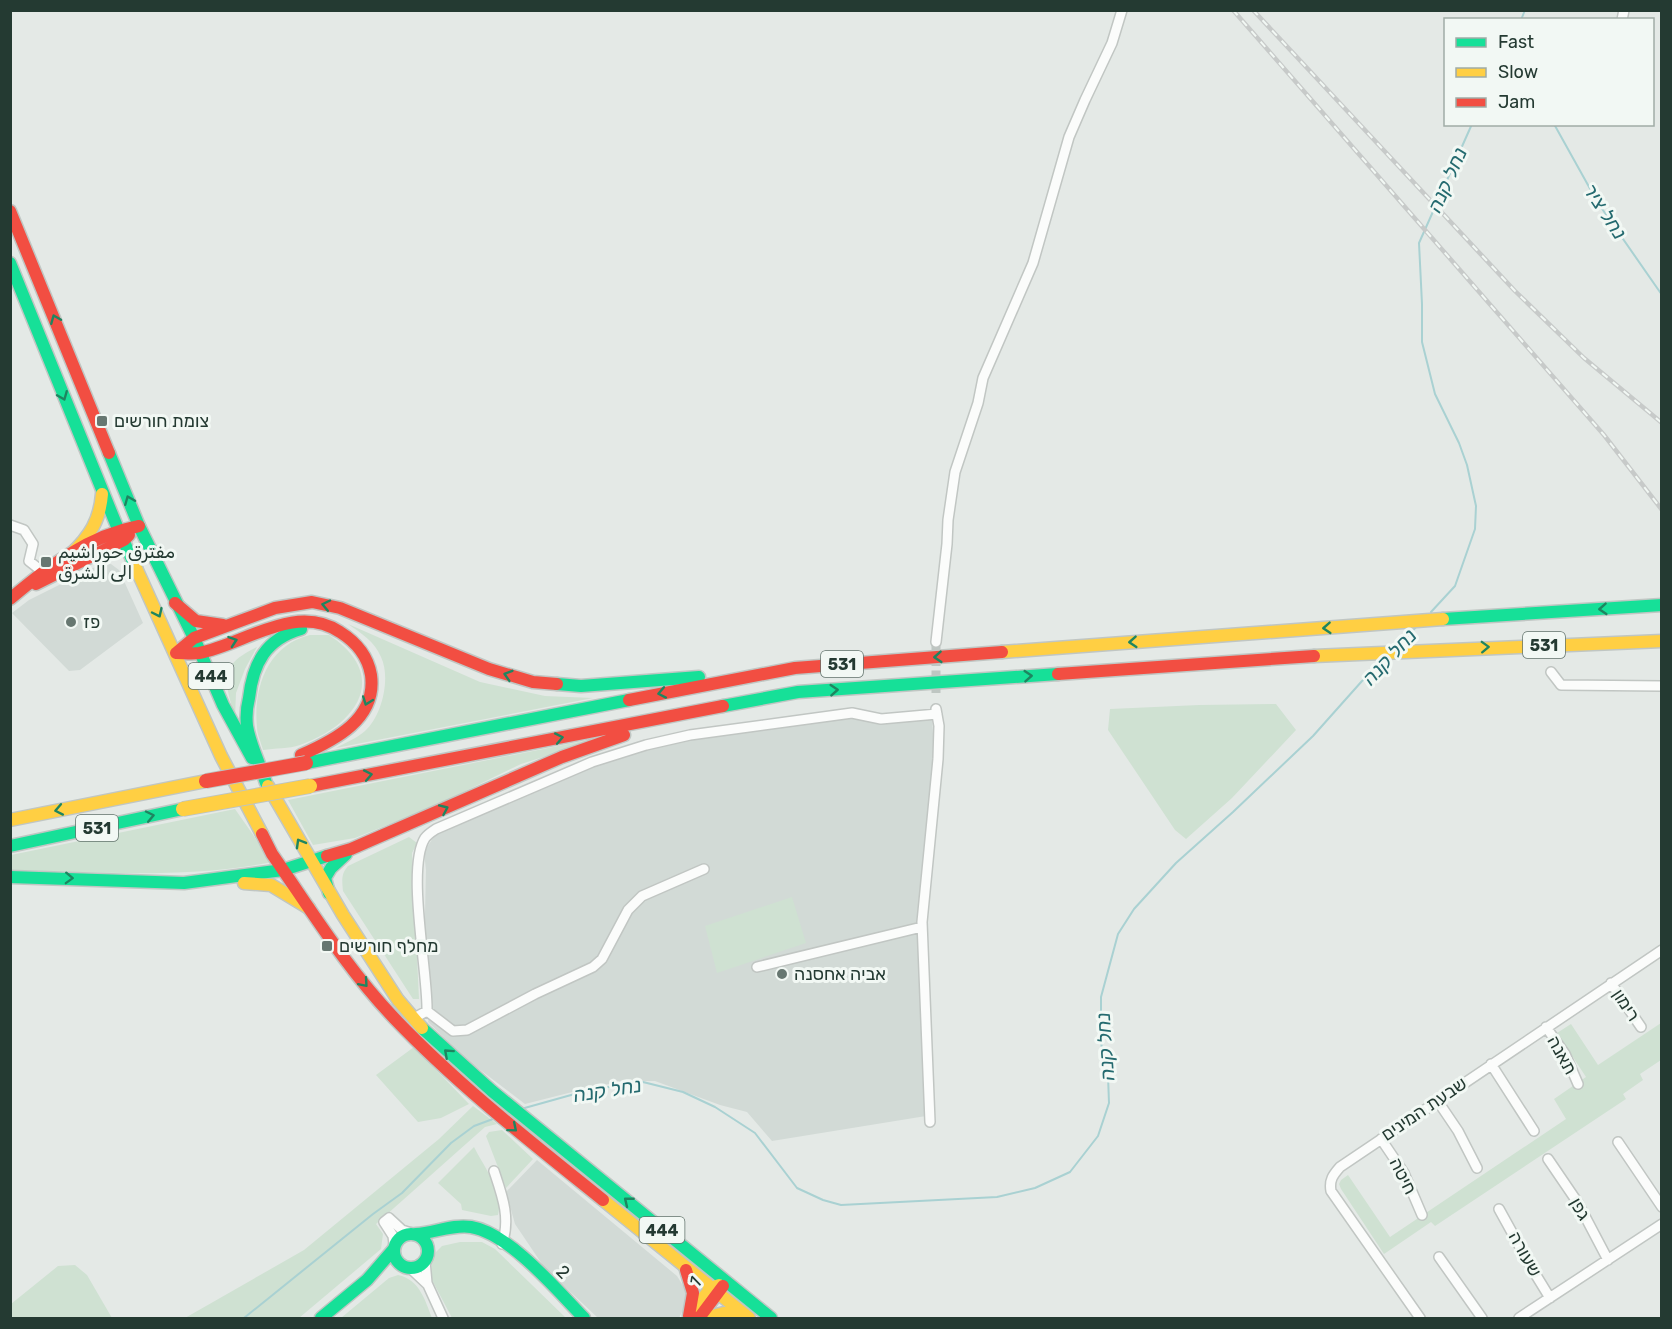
<svg xmlns="http://www.w3.org/2000/svg" width="1672" height="1329" viewBox="0 0 1672 1329" font-family="Rubik,'Noto Naskh Arabic',Heebo,sans-serif">
  <style>
    .built { fill: #d2dad6 }
    .green { fill: #cfe1d2 }
    .lines { fill: none; stroke-linecap: round; stroke-linejoin: round }
    .stream { stroke: #a9d1d2; stroke-width: 2 }
    .street-tunnel { stroke: #bec6c2; stroke-width: 9; stroke-dasharray: 9 4.5; stroke-linecap: butt }
    .street-casing { stroke: #c1c6c3; stroke-width: 12 }
    .fast-casing { stroke: #c0c6c3; stroke-width: 15 }
    .slow-casing { stroke: #c0c6c3; stroke-width: 15 }
    .jam-casing { stroke: #c0c6c3; stroke-width: 15 }
    .street { stroke: #fbfcfb; stroke-width: 9 }
    .fast { stroke: #16e098; stroke-width: 12 }
    .slow { stroke: #ffcf43; stroke-width: 12 }
    .jam { stroke: #f24e42; stroke-width: 12 }
    .rail-casing { stroke: #c7cac9; stroke-width: 4.5 }
    .rail { stroke: #f2f8f4; stroke-width: 2; stroke-dasharray: 7; stroke-linecap: butt }
    .slow-bridge-casing { stroke: #bdc4c2; stroke-width: 16; stroke-linecap: butt }
    .jam-bridge-casing { stroke: #bdc4c2; stroke-width: 16; stroke-linecap: butt }
    .slow-bridge { stroke: #ffcf43; stroke-width: 14 }
    .jam-bridge { stroke: #f24e42; stroke-width: 14 }
    .oneway { stroke: #1e8560 }
    .poi-dot { fill: #677771; stroke: #f2f8f4; stroke-width: 2 }
    .labels { text-anchor: middle; stroke-width: 6; stroke-linejoin: round; paint-order: stroke }
    .shield { fill: #f2f8f4; stroke: #62736c; stroke-width: 1.5 }
    .shield-label { font-size: 16px; font-weight: bold; fill: #243a32 }
    .poi-label { font-size: 18px; fill: #243a32; stroke: #f2f8f4; text-anchor: start }
    .street-label { font-size: 18px; fill: #243a32; stroke: #f2f8f4 }
    .water-label { font-size: 20px; font-style: italic; fill: #246a6f; stroke: #f2f8f4 }
  </style>
  <rect width="100%" height="100%" fill="#e4e9e6"/>
  <path class="built" d="M101,564H111L119,570L143,623L80,670L69,671L12,613L29,600Z
    M852,716L880,724L932,718L934,749L920,902L926,1116L772,1141L747,1112L720,1105L655,1081H624L588,1088L525,1104L467,1060L428,1022L431,1008L424,957L426,870L424,852L438,830L612,758L655,745L696,738Z
    M537,1160L677,1276L687,1292L684,1308L679,1318H598L544,1267L515,1224L506,1192Z"/>
  <path class="green" d="M348,624L480,682L545,696L593,698L336,748C345,743 357,738 365,731C382,716 391,678 381,657C375,642 361,633 348,624Z
    M310,635H329C391,676 357,725 300,745C289,749 275,748 263,750C261,742 257,735 257,727C253,687 268,645 310,635Z
    M257,647L245,669L236,693L235,718C225,681 217,666 257,647Z
    M1276,704L1296,730L1232,798L1186,839L1175,830L1108,730L1110,709L1199,705Z
    M613,735L521,764L437,805L355,838L313,845L288,800Z
    M235,809L272,862C186,879 98,872 11,870V855Z
    M409,837L417,843L412,853L419,999H413L343,891C342,880 341,874 348,866Z
    M792,897L806,943L717,973L705,926Z
    M1661,1023V1060L1640,1074L1643,1080L1623,1094L1626,1099L1435,1226L1431,1222L1384,1254L1341,1189L1339,1184L1341,1180L1348,1175L1390,1237L1566,1119L1554,1099L1586,1077L1557,1033L1571,1024L1598,1065Z
    M414,1047L469,1104L441,1118L418,1122L376,1075Z
    M473,1106L497,1124L485,1127L376,1224L383,1234L381,1249L299,1318H185L304,1250L439,1139Z
    M502,1130L533,1159L506,1188L486,1136L489,1132Z
    M474,1147C484,1167 504,1192 498,1215L491,1216L462,1210L461,1204L438,1183Z
    M460,1242H482L495,1249L566,1318H452L431,1278L432,1256L442,1246Z
    M75,1265L87,1275L112,1318H11V1304L58,1266Z
    M398,1275C420,1280 425,1300 432,1318H341L389,1278Z"/>
  <g class="lines">
    <path class="stream" d="M1521,20L1525,10
      M1554,124L1598,203L1662,295
      M1431,612L1455,586L1475,529L1476,506L1467,465L1459,443L1435,394L1422,342V304L1419,243L1472,124
      M1400,645L1416,627
      M521,1109L589,1090L643,1082L683,1092L715,1107L755,1133L797,1188L823,1200L841,1205L997,1197L1035,1188L1070,1172L1098,1136L1109,1103L1108,1076L1101,1043V997L1118,934L1134,909L1176,863L1233,812L1313,736L1362,681L1386,660
      M244,1318L373,1214L402,1193L451,1143L474,1126L493,1119"/>
    <path class="street-tunnel" d="M936,693V642"/>
    <g class="street-casing">
      <path id="street" d="M1622,20L1624,10
        M10,525L24,530L33,544L29,561L48,576
        M936,642L947,544L948,520L955,472L978,403L983,378L1033,263L1069,137L1085,100L1112,43L1122,10
        M1551,672L1561,685L1662,686
        M757,967L922,927
        M1611,983L1641,1027
        M427,1011C428,972 406,868 425,838C428,834 433,831 436,829L592,762L646,745L690,735L852,713L881,719L937,714
        M414,1018L427,1011L453,1031L467,1030L535,994L593,967L602,959L628,910L642,896L704,869
        M1546,1027L1565,1054L1578,1084
        M1491,1064L1534,1131
        M1437,1100L1458,1131L1477,1168
        M930,1122L922,922L938,759L939,726L936,709
        M1381,1139L1404,1173L1422,1215
        M1618,1142L1662,1207
        M1548,1159L1578,1203L1608,1260
        M494,1171C502,1195 511,1218 502,1244
        M1499,1209L1531,1267L1550,1298
        M394,1244L393,1236L384,1222L389,1218L402,1230L411,1233
        M1439,1257L1482,1318
        M425,1261L427,1283L443,1318
        M410,1268L427,1284
        M1420,1318L1331,1191C1329,1180 1333,1175 1340,1167L1662,950
        M1519,1318L1662,1224"/>
    </g>
    <g class="fast-casing">
      <path id="fast" d="M10,263L118,529L136,568
        M109,453L139,526L194,638L223,705L252,758
        M1443,619L1662,605
        M557,684L581,686L699,677
        M723,706L798,692L1058,674
        M306,763L629,700
        M266,783C260,764 250,745 247,726C246,717 247,706 249,698C253,663 266,639 301,629
        M10,846L183,809
        M10,877L184,883L283,870L327,856
        M329,893L325,878L331,868L346,854
        M422,1028L492,1091L771,1318
        M394 1251a17 17 0 1 1 34 0a17 17 0 1 1-34 0Z
        M416,1234C434,1233 453,1224 471,1227C509,1233 557,1290 584,1318
        M321,1318L367,1280L393,1250"/>
    </g>
    <g class="slow-casing">
      <path id="slow" d="M71,554C90,536 100,520 102,494
        M136,568L221,756L262,834
        M1002,652L1443,619
        M1314,656L1662,641
        M268,786L343,915L398,1000L422,1028
        M10,820L206,781
        M244,883L271,885L309,908
        M603,1200L749,1318
        M690,1315L711,1288L719,1285
        M705,1318L724,1313L743,1315"/>
    </g>
    <g class="jam-casing">
      <path id="jam" d="M10,211L109,453
        M36,584L124,540L129,535
        M10,599C49,566 88,536 139,526
        M175,603L196,621L223,625
        M176,653L194,638L275,608L312,602L340,608L489,669L533,682L557,684
        M176,653C184,653 192,654 199,653C243,645 295,602 340,632C356,642 368,657 371,675C377,719 335,740 301,755
        M1058,674L1314,656
        M629,700L795,668L1002,652
        M310,786L723,706
        M262,834L272,854C311,910 347,969 394,1018C458,1085 531,1142 603,1200
        M327,856L351,849L562,757L624,735
        M686,1270L693,1293L689,1316
        M699,1318L723,1286"/>
    </g>
    <use href="#street" class="street"/>
    <use href="#fast" class="fast"/>
    <use href="#slow" class="slow"/>
    <use href="#jam" class="jam"/>
    <g class="rail-casing">
      <path id="rail" d="M1233,10L1604,435L1662,510
        M1253,10L1515,291L1584,358L1662,423"/>
    </g>
    <use href="#rail" class="rail"/>
    <g class="slow-bridge-casing">
      <path id="slow-bridge" d="M183,809L310,786"/>
    </g>
    <g class="jam-bridge-casing">
      <path id="jam-bridge" d="M206,781L306,763"/>
    </g>
    <use href="#slow-bridge" class="slow-bridge"/>
    <use href="#jam-bridge" class="jam-bridge"/>
  </g>
  <defs><path id="oneway-chevron" d="M-2-3.5L2.5 0L-2 3.5" fill="none" stroke-width="1.6" stroke-linecap="round" stroke-linejoin="round" transform="scale(1.5)"/></defs>
  <g class="oneway">
    <use href="#oneway-chevron" transform="translate(55 319) rotate(-112)"/>
    <use href="#oneway-chevron" transform="translate(63 396) rotate(68)"/>
    <use href="#oneway-chevron" transform="translate(129 500) rotate(-112)"/>
    <use href="#oneway-chevron" transform="translate(326 605) rotate(-168)"/>
    <use href="#oneway-chevron" transform="translate(1603 609) rotate(176)"/>
    <use href="#oneway-chevron" transform="translate(158 613) rotate(65)"/>
    <use href="#oneway-chevron" transform="translate(1327 628) rotate(176)"/>
    <use href="#oneway-chevron" transform="translate(233 641) rotate(-19)"/>
    <use href="#oneway-chevron" transform="translate(1133 642) rotate(176)"/>
    <use href="#oneway-chevron" transform="translate(1485 647) rotate(-2)"/>
    <use href="#oneway-chevron" transform="translate(938 657) rotate(176)"/>
    <use href="#oneway-chevron" transform="translate(508 675) rotate(-163)"/>
    <use href="#oneway-chevron" transform="translate(1028 676) rotate(-4)"/>
    <use href="#oneway-chevron" transform="translate(834 690) rotate(-4)"/>
    <use href="#oneway-chevron" transform="translate(662 693) rotate(169)"/>
    <use href="#oneway-chevron" transform="translate(367 701) rotate(110)"/>
    <use href="#oneway-chevron" transform="translate(559 738) rotate(-11)"/>
    <use href="#oneway-chevron" transform="translate(368 775) rotate(-11)"/>
    <use href="#oneway-chevron" transform="translate(444 809) rotate(-24)"/>
    <use href="#oneway-chevron" transform="translate(59 810) rotate(169)"/>
    <use href="#oneway-chevron" transform="translate(150 816) rotate(-12)"/>
    <use href="#oneway-chevron" transform="translate(300 843) rotate(-120)"/>
    <use href="#oneway-chevron" transform="translate(69 878) rotate(2)"/>
    <use href="#oneway-chevron" transform="translate(364 983) rotate(49)"/>
    <use href="#oneway-chevron" transform="translate(448 1053) rotate(-138)"/>
    <use href="#oneway-chevron" transform="translate(513 1128) rotate(40)"/>
    <use href="#oneway-chevron" transform="translate(628 1201) rotate(-141)"/>
  </g>
  <g class="poi-dot">
    <rect x="96" y="415" width="12" height="12" rx="3"/>
    <rect x="40" y="556" width="12" height="12" rx="3"/>
    <circle cx="71" cy="622" r="6"/>
    <rect x="321" y="940" width="12" height="12" rx="3"/>
    <circle cx="782" cy="974" r="6"/>
  </g>
  <g class="labels">
    <g class="shield">
      <rect x="1523" y="632" width="42" height="26" rx="4.5"/>
      <rect x="821" y="651" width="42" height="26" rx="4.5"/>
      <rect x="188.5" y="663" width="45" height="26" rx="4.5"/>
      <rect x="76" y="815" width="42" height="26" rx="4.5"/>
      <rect x="639.5" y="1217" width="45" height="26" rx="4.5"/>
    </g>
    <g class="shield-label">
      <text x="1544" y="651">531</text>
      <text x="842" y="670">531</text>
      <text x="211" y="682">444</text>
      <text x="97" y="834">531</text>
      <text x="662" y="1236">444</text>
    </g>
    <g class="poi-label">
      <text x="114" y="427">צומת חורשים</text>
      <text x="58" y="558">مفترق حوراشيم<tspan x="58" dy="21">الى الشرق</tspan></text>
      <text x="83" y="628">פז</text>
      <text x="339" y="952">מחלף חורשים</text>
      <text x="794" y="980">אביה אחסנה</text>
    </g>
    <g class="street-label">
      <text transform="translate(1626 1005) rotate(56)" y="6">רימון</text>
      <text transform="translate(1562 1055) rotate(61)" y="6">תאנה</text>
      <text transform="translate(1424 1109) rotate(-34)" y="6">שבעת המינים</text>
      <text transform="translate(1403 1176) rotate(63)" y="6">חיטה</text>
      <text transform="translate(1580 1209) rotate(60)" y="6">גפן</text>
      <text transform="translate(1525 1254) rotate(61)" y="6">שעורה</text>
      <text transform="translate(563 1272) rotate(45)" y="6">2</text>
      <text transform="translate(695 1282) rotate(-44)" y="6">1</text>
    </g>
    <g class="water-label">
      <text transform="translate(1447 180) rotate(-66)" y="7">נחל קנה</text>
      <text transform="translate(1605 211) rotate(57)" y="7">נחל ציר</text>
      <text transform="translate(1389 657) rotate(-47)" y="7">נחל קנה</text>
      <text transform="translate(1105 1047) rotate(-94)" y="7">נחל קנה</text>
      <text transform="translate(607 1090) rotate(-9)" y="7">נחל קנה</text>
    </g>
  </g>
  <rect width="1672" height="1329" fill="none" stroke="#243a32" stroke-width="24"/>
  <rect x="1444" y="18" width="210" height="108" fill="#f2f8f4" stroke="#a0aca6" stroke-width="1.5"/>
  <rect x="1456" y="38" width="30" height="9" fill="#16e098" stroke="#a0aca6" stroke-width="1.5"/>
  <text x="1498" y="48" font-size="18" fill="#243a32">Fast</text>
  <rect x="1456" y="68" width="30" height="9" fill="#ffcf43" stroke="#a0aca6" stroke-width="1.5"/>
  <text x="1498" y="78" font-size="18" fill="#243a32">Slow</text>
  <rect x="1456" y="98" width="30" height="9" fill="#f24e42" stroke="#a0aca6" stroke-width="1.5"/>
  <text x="1498" y="108" font-size="18" fill="#243a32">Jam</text>
</svg>
